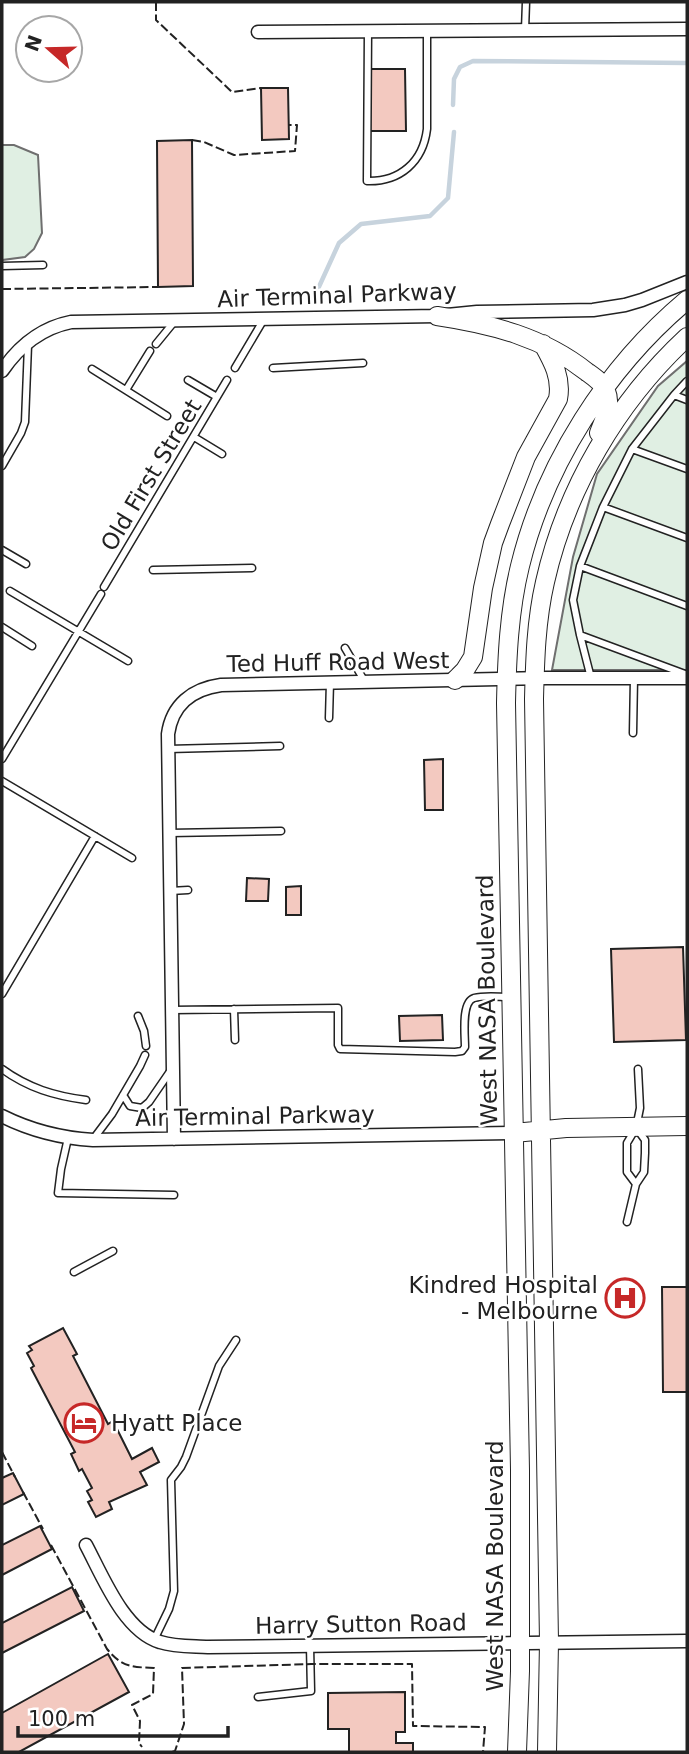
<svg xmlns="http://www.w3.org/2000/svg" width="689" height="1754" viewBox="0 0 689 1754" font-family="'DejaVu Sans',sans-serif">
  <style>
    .green { fill: #e0efe3; stroke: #6f6f6f; stroke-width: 2 }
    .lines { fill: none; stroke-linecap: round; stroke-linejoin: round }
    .stream { stroke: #c7d3dd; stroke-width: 4.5 }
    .building { fill: #f3c9c0; stroke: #222; stroke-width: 2 }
    .lane-casing { stroke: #222; stroke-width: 9 }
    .street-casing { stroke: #222; stroke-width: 15 }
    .secondary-casing { stroke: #222; stroke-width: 20 }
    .lane { stroke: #fff; stroke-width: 6 }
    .street { stroke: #fff; stroke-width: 12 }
    .secondary { stroke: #fff; stroke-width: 18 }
    .fence { stroke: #222; stroke-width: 2; stroke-dasharray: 9 3.5; stroke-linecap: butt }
    .labels { text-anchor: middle; stroke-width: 5; stroke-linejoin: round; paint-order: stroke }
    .street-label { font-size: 23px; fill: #222; stroke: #fff }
    .poi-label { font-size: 23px; fill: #222; stroke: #fff; text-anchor: end }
  </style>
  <rect width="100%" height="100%" fill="#fff"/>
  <path class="green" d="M2,145H14L38,155L42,233L34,249L25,257L2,260Z
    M687,361V670H552L573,557L597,474L658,386Z"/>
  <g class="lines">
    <path class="stream" d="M453,105L454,79L460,67L473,61L687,63
      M312,302L339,243L361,224L430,216L448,198L454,132"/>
  </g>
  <path class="building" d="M370,69H405L406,131H370Z
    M261,88H288L289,139L262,140Z
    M192,140L193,286L158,287L157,141Z
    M443,759V810H425L424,760Z
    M247,878L269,879L268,901H246Z
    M301,886V915H286V887Z
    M683,947L686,1040L614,1042L611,949Z
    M442,1015L443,1040L400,1041L399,1016Z
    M662,1287H687V1392H663Z
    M63,1328L77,1354L73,1356L108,1424L113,1421L132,1459L152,1448L159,1462L140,1472L147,1485L109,1502L112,1509L96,1517L88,1502L92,1500L87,1491L92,1488L82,1469L79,1471L71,1454L75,1452L31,1368L34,1366L27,1353L32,1350L29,1346Z
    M13,1473L24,1494L2,1505V1478Z
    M40,1526L52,1549L2,1575V1545Z
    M72,1587L84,1611L2,1653V1623Z
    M108,1654L129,1692L19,1752H2V1713Z
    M405,1692V1732H396V1743H413V1752H349V1729H328V1693Z"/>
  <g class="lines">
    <g class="lane-casing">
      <path id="lane" d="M525,30L526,2
        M368,31L367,181C400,182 423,162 427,129V31
        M2,266L43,265
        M156,344L174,322
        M235,368L264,319
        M273,368L363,363
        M92,369L167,416
        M188,380L217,397
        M126,390L150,351
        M674,395L687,400
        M194,437L222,454
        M632,449L687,469
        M2,466L21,433L25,422L28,345
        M603,507L687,538
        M2,550L26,564
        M580,566L687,606
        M153,570L252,568
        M104,587L227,380
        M10,591L128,661
        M2,627L32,646
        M580,635L685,674
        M345,648L365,682
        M591,678L580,635L573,600L580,566L603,507L632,449L674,395L687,381
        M329,718L330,682
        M633,733L634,678
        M168,749L280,746
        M2,759L101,594
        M2,781L132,858
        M169,833L281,831
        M170,891L188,890
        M2,994L95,836
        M234,1009L235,1040
        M172,1010L338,1008V1045L340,1049L455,1052L462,1051L465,1047C465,1035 461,1002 474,998C485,995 499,997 510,997
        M138,1016L144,1031L146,1046
        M2,1069C28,1088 55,1096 86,1100
        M123,1095L130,1106L142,1108L149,1102L171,1070
        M637,1129L645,1140V1153L644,1172L636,1184L627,1172V1143L636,1128L640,1108L638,1069
        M68,1138L61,1169L58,1193L174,1195
        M94,1138L112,1114L140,1066L145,1055
        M627,1222L636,1184
        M74,1272L113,1251
        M154,1640L169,1609L174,1591L171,1480L181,1467L186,1457L219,1366L236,1340
        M258,1697L311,1691L310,1646"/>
    </g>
    <g class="street-casing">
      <path id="street" d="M258,32L687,29
        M2,371C19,346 41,328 71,322L437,316L477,312L593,310L625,305L642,300L687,282
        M2,1116C30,1130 61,1138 93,1140L514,1133
        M174,1139L168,734C172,705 192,689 221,685L547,678H687
        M86,1545C103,1577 124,1631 160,1642C175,1647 193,1646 208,1647L687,1641"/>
    </g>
    <g class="secondary-casing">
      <path id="secondary" d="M437,316C491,324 543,337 587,372C594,377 603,383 606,391C612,405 604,420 599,433
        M455,680L465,670L473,657L483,588L493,543L500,524L526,457L558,399C562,378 553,362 543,344
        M514,1133L566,1128L687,1126
        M517,1752L520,1671V1470L506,703C507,657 509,611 520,566C545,464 607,367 687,300
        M547,1752L549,1642L534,699C535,660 536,621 545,582C566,489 617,402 687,337"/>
    </g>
    <use href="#lane" class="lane"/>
    <use href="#street" class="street"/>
    <use href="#secondary" class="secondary"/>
    <path class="fence" d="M156,2V20L232,92L261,88
      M192,140L204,142L234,155L295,151L297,125H289
      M2,289L158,287
      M2,1452L15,1477
      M23,1492L43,1529
      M51,1545L107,1649C122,1667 131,1667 154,1668L153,1694L132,1705L140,1721L139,1743L142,1747
      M172,1752L175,1751L184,1724L182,1668L311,1664H412L413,1726L485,1727L483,1752"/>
  </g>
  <defs>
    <g id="hospital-ring" transform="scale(2.0125)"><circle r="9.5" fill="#fff" stroke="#c62828" stroke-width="1.5"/><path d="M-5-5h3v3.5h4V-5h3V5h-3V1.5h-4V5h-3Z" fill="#c62828"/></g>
    <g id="hotel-ring" transform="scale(2.0125)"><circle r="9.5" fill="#fff" stroke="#c62828" stroke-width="1.5"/><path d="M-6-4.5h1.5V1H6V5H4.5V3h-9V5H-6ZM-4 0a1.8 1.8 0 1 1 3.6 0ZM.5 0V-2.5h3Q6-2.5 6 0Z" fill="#c62828"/></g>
  </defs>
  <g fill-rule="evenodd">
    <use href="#hospital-ring" x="625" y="1298"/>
    <use href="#hotel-ring" x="84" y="1423"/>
  </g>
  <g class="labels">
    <g class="street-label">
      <text transform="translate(337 295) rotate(-2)" y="8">Air Terminal Parkway</text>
      <text transform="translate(151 475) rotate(-59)" y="8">Old First Street</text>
      <text transform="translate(338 662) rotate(-1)" y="8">Ted Huff Road West</text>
      <text transform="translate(487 1000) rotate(-91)" y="8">West NASA Boulevard</text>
      <text transform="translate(255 1116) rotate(-1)" y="8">Air Terminal Parkway</text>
      <text transform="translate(495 1566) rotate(-90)" y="8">West NASA Boulevard</text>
      <text transform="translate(361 1624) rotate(-1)" y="8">Harry Sutton Road</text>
    </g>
    <g class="poi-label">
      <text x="598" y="1293">Kindred Hospital<tspan x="598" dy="26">- Melbourne</tspan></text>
      <text x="111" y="1431" text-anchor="start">Hyatt Place</text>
    </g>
  </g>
  <rect width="689" height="1754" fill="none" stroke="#222222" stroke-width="7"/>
  <g transform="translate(49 49) rotate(290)"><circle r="33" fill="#ffffff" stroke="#a7a7a7" stroke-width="2"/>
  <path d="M0-5L12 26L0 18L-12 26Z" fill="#c62828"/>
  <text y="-10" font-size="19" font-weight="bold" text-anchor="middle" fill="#222222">N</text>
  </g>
  <path d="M18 1726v10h210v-10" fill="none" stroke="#222222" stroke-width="3.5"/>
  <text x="28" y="1726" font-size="21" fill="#222222" stroke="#ffffff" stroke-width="5" paint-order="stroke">100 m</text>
</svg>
